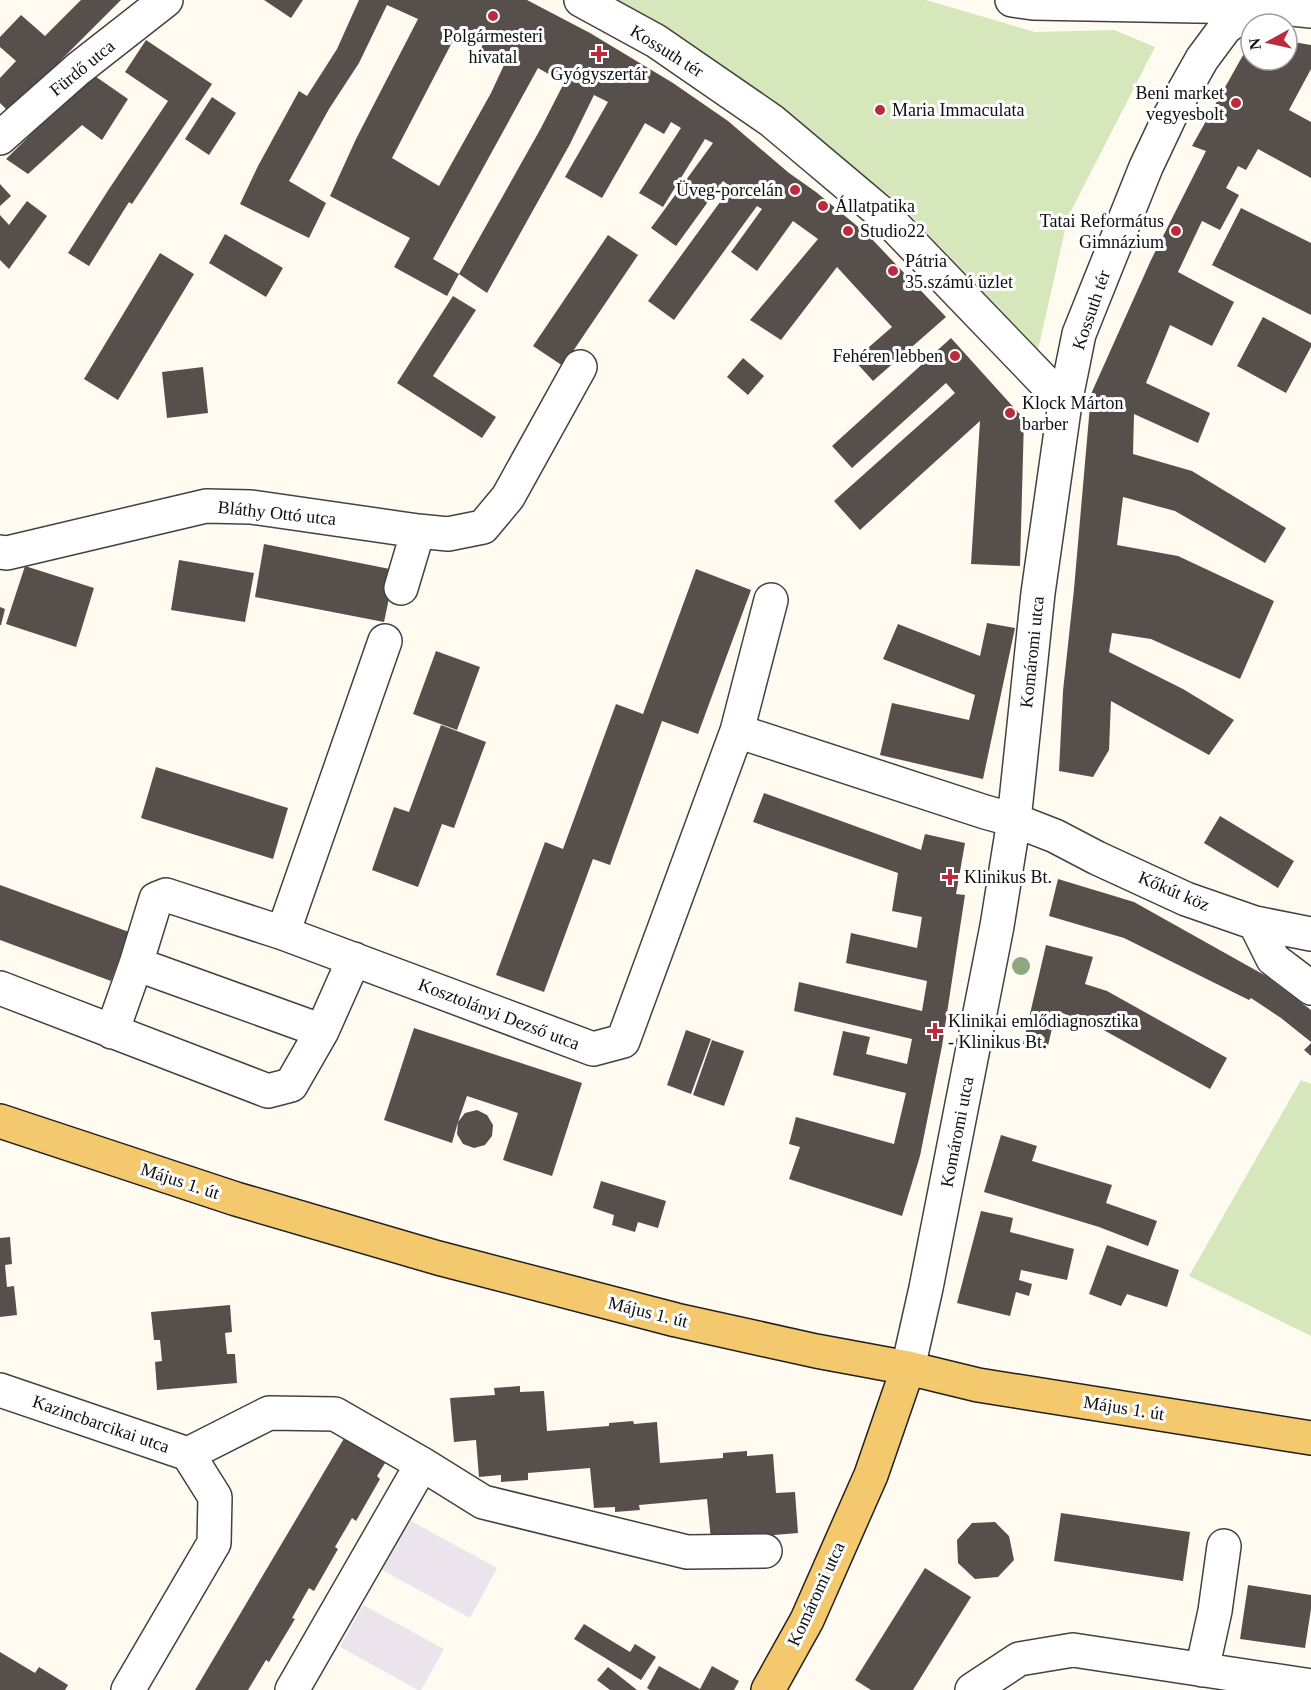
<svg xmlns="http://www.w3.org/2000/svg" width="1311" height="1690" viewBox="0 0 1311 1690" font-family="Georgia,serif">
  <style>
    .industrial { fill: #ebe4ed }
    .green { fill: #d6e8bb }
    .building { fill: #574f4b; fill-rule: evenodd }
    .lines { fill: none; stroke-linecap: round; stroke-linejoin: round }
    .minor-casing { stroke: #424242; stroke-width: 36 }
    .major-casing { stroke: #202020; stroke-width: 36 }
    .minor { stroke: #fff; stroke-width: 33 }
    .major { stroke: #f4c86c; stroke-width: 33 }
    .tree { fill: #8fa87f }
    .poi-dot { fill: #bb2b3d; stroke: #fff; stroke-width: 2 }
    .labels { text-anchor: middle; stroke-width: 6; stroke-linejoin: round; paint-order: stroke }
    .poi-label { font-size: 18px; fill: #0f0f0f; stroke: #fff; text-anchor: start }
    .street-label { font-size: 18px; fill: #0f0f0f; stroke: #fff }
  </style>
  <rect width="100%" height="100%" fill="#fffbf1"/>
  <path class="industrial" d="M409,1520L497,1568L470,1618L382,1570Z
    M363,1605L444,1649L421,1690H418L340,1647Z"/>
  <path class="green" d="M614,0H926L1035,32L1114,30L1155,47L1068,217L1038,350L898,202L818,141Z
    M1301,1080L1311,1084V1336L1189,1276Z"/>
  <path class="building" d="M81,0H121L65,56L11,114L0,103V78L16,61L0,47V37L21,15L45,36Z
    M264,0H303L291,18Z
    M359,0H527L590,33L673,83L728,121L789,173L816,192L868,235L946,317L873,381L854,360L892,327L837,267L781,340L750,320L818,239L793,221L757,271L731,252L762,209L757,206L674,320L648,301L731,187L723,181L676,246L651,228L713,143L705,139L663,207L639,193L681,128L671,122L664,134L645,123L602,198L565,177L608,102L594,95L570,144L487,293L459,274L447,296L394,267L410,238L330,196L356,139L418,19L387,5L359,63L329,109L289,181L326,203L309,238L240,204L258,166L299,91L307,96L337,49ZM459,29L484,42L479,52L504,65L491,93L439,186L392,158ZM538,68L564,83L541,128L459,274L433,259Z
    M146,40L212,84L132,204L129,202L89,266L68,253L109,189L168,101L125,72Z
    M1251,41V60H1287V41L1311,45V69L1289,110L1311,122V178L1258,149L1246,170L1238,166L1226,188L1239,195L1220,230L1202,221L1178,272L1234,302L1212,346L1170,325L1146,383L1210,413L1198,443L1134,414L1133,454L1192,471L1286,528L1265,563L1175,511L1123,497L1117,545L1178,556L1274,601L1240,679L1151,639L1112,633L1109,652L1183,689L1234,720L1209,755L1111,701L1109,750L1093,777L1059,771L1063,691L1074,589L1091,394L1151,260L1206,151L1192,146Z
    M92,74L128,99L102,140L82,125L28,174L6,159Z
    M212,97L236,113L209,155L185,139Z
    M0,184L11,196L0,206Z
    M27,201L47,216L9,269L0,260V215L9,225Z
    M1241,208L1311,243V315L1212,265Z
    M225,234L283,268L266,297L209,263Z
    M608,235L638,255L563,366L533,346Z
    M160,253L194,274L118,400L84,379Z
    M453,296L476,310L433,376L496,417L482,438L397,383Z
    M1263,317L1311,343V347L1286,393L1237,366Z
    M951,338L1024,419L1020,566L971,564L980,421L860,530L834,501L955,393L946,383L852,468L832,446Z
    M743,358L764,376L748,395L727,377Z
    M203,367L208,413L167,418L162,372Z
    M264,544L395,570L384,622L255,597Z
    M179,560L254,573L245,622L171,610Z
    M25,566L94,588L76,647L6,624Z
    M696,569L751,590L698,734L662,721L610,865L593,859L544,992L496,975L545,842L563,849L616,704L643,714Z
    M0,607L5,609L1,625H0Z
    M987,623L1015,628L983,779L880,755L892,703L969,720L975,695L883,659L898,624L980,656Z
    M436,651L480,667L457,730L413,714Z
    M441,725L486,742L454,828L442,824L418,887L372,870L394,807L409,812Z
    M156,767L288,808L273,859L141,818Z
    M764,793L921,850L925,834L965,843L956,894L965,895L942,1046L920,1156L902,1216L789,1179L800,1147L789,1144L796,1117L894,1144L906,1093L833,1075L843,1031L870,1037L866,1054L907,1064L912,1039L794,1011L799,982L922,1011L927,981L846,963L851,933L917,948L922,917L892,911L898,873L753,822Z
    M1220,816L1294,861L1278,888L1204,843Z
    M1058,879L1134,902L1266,976L1311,1010V1042L1281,1018L1251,998L1249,1000L1124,938L1049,916Z
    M0,885L129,932L111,981L0,940Z
    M1046,945L1093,957L1085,984L1107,991L1227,1058L1210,1089L1091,1023L1056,1011L1047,1050L1023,1044Z
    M414,1028L582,1083L552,1176L503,1160L518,1113L467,1096L458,1122L465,1113L477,1110L487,1115L493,1125L492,1136L485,1145L474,1148L463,1144L457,1134L458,1122L452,1143L384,1120Z
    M686,1030L711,1039L691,1094L667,1085Z
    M712,1040L744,1051L724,1106L693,1095Z
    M1311,1043V1056L1304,1050Z
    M1001,1135L1037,1146L1032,1161L1112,1185L1106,1203L1157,1221L1148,1246L1099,1227L984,1192Z
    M601,1181L666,1201L658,1228L638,1222L635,1232L612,1225L614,1215L593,1208Z
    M981,1211L1013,1218L1010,1232L1074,1249L1067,1280L1021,1270L1019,1280L1032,1284L1029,1296L1016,1292L1010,1316L957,1303Z
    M10,1237L12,1264L5,1265L7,1287L14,1286L17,1315L0,1317V1238Z
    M1107,1245L1179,1270L1167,1307L1127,1294L1121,1306L1089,1294Z
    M230,1305L232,1332L225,1333L227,1354H235L237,1383L157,1390L155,1362L162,1361L160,1340H154L151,1312Z
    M520,1386V1392L544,1391L547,1431L609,1426V1423L633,1421L634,1424L657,1422L660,1463L723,1458V1453L747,1451V1456L773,1454L776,1493L795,1492L798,1533L711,1540L707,1499L639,1505L640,1510L615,1512V1507L594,1508L590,1468L528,1473V1480L501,1482V1475L479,1477L476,1440L454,1442L450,1398L495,1395L494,1388Z
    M346,1435L387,1460L377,1476L380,1479L356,1521L352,1518L335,1547L338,1549L314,1591L309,1588L292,1618L295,1619L269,1662L266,1660L248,1690H195Z
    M1061,1513L1190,1532L1183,1581L1054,1561Z
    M995,1522L1009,1536L1014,1560L998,1577L975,1579L958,1563L957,1540L972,1523Z
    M925,1568L971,1597L913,1690H871L855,1680Z
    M1248,1585L1311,1595V1609L1305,1648L1240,1639Z
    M584,1624L630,1652L635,1644L656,1657L641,1680L574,1639Z
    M0,1652L35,1673L39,1667L68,1685L65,1690H0Z
    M659,1666L700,1689L712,1666L739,1681L734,1690H650L647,1688Z
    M608,1667L637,1690H610L597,1680Z"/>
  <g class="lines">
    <g class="minor-casing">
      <path id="minor" d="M581,0L656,41L772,121L886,217L1065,403
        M1012,0L1033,3L1252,7L1263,6L1311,11
        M0,138L78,69L166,0
        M0,552L7,553L206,506L251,507L418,531L448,534L483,527L508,497L580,367
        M401,588L418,531
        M737,731L985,812L1014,820L1055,836L1097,858L1186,899L1255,923L1273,959L1311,988
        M1255,923L1311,934
        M283,933L385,641
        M136,964L322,1031
        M0,988L268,1091L291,1085L322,1031L354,959
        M112,1032L136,964L156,899L166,895L283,933L593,1049L623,1041L737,731L771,600
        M908,1368L926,1288L997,926L1014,820L1038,593L1065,403L1079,334L1146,167L1171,114L1202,59L1225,28L1252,7
        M0,1390L188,1454L215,1497L214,1543L128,1690
        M188,1454L269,1413L335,1414L422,1464L483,1502L687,1552L765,1551
        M1202,1670L1215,1611L1224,1546
        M292,1690L422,1464
        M972,1690L1019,1659L1073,1650L1311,1686"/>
    </g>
    <g class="major-casing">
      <path id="major" d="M0,1121L236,1199L438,1258L676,1320L816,1351L908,1368L978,1385L1311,1438
        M768,1690L807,1620L871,1475L908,1368"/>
    </g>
    <use href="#minor" class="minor"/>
    <use href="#major" class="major"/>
  </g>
  <circle class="tree" cx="1021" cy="966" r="9"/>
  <g class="poi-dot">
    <circle cx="493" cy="16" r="6"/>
    <path d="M596 45h6v6h6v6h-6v6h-6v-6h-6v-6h6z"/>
    <circle cx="1236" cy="103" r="6"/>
    <circle cx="880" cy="110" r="6"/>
    <circle cx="795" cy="190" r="6"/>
    <circle cx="823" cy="206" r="6"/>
    <circle cx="848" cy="231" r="6"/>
    <circle cx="1176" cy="231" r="6"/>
    <circle cx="893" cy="271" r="6"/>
    <circle cx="955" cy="356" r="6"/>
    <circle cx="1010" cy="413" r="6"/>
    <path d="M947 868h6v6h6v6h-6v6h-6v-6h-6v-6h6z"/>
    <path d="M932 1022h6v6h6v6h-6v6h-6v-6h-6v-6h6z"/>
  </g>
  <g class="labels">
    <g class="poi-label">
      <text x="493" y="42" text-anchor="middle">Polgármesteri<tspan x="493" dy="21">hivatal</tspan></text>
      <text x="599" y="80" text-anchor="middle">Gyógyszertár</text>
      <text x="1224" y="99" text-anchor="end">Beni market<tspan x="1224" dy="21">vegyesbolt</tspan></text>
      <text x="892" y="116">Maria Immaculata</text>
      <text x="783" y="196" text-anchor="end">Üveg-porcelán</text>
      <text x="835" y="212">Állatpatika</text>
      <text x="1164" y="227" text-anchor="end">Tatai Református<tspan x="1164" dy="21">Gimnázium</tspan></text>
      <text x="860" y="237">Studio22</text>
      <text x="905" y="267">Pátria<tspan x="905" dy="21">35.számú üzlet</tspan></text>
      <text x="943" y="362" text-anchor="end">Fehéren lebben</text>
      <text x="1022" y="409">Klock Márton<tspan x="1022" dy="21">barber</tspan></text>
      <text x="964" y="883">Klinikus Bt.</text>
      <text x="948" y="1027">Klinikai emlődiagnosztika<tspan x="948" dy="21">- Klinikus Bt.</tspan></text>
    </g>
    <g class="street-label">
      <text transform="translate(667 51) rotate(32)" y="6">Kossuth tér</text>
      <text transform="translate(82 68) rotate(-39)" y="6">Fürdő utca</text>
      <text transform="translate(1091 310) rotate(-71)" y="6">Kossuth tér</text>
      <text transform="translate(277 513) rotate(6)" y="6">Bláthy Ottó utca</text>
      <text transform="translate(1032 652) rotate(-84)" y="6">Komáromi utca</text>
      <text transform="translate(1174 891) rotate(23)" y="6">Kőkút köz</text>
      <text transform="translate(499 1014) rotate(21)" y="6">Kosztolányi Dezső utca</text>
      <text transform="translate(957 1132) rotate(-79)" y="6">Komáromi utca</text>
      <text transform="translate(180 1181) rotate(18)" y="6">Május 1. út</text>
      <text transform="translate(648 1312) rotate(14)" y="6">Május 1. út</text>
      <text transform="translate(1124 1408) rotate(9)" y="6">Május 1. út</text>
      <text transform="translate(101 1424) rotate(19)" y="6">Kazincbarcikai utca</text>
      <text transform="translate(816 1594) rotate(-65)" y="6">Komáromi utca</text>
    </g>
  </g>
  <g transform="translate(1269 42) rotate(262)"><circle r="28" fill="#ffffff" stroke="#9f9f9f" stroke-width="1.5"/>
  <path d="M0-4.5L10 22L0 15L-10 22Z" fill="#bb2b3d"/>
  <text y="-9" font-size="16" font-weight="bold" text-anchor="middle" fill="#0f0f0f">N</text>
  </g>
</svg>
